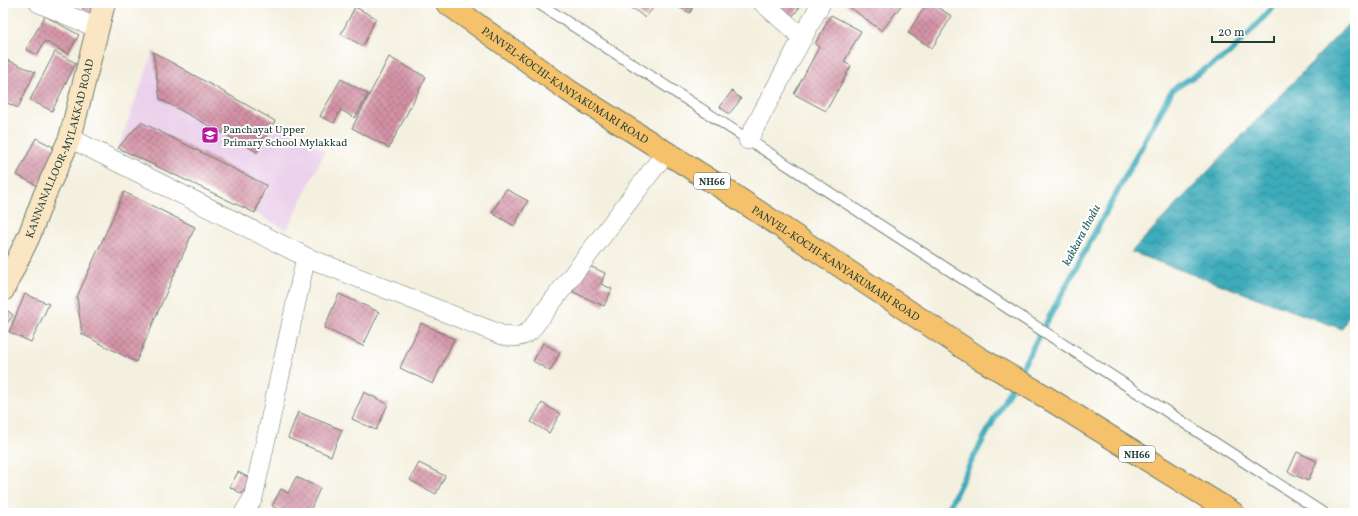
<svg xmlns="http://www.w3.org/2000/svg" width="1358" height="516" viewBox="0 0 1358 516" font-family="Vollkorn,serif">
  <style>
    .built { fill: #ebd1eb }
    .water { fill: url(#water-waves); stroke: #2e7477 }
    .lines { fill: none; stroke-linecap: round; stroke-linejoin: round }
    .stream { stroke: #3cabba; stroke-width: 6 }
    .building { fill: url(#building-cross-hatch) }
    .service-casing { stroke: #6a7c70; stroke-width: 12 }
    .minor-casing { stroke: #6a7c70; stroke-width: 20 }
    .secondary-casing { stroke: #6a7c70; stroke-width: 24 }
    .trunk-casing { stroke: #6a7c70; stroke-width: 24 }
    .service { stroke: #fff; stroke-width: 10 }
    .minor { stroke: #fff; stroke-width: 19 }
    .secondary { stroke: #fbe6c4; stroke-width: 22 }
    .trunk { stroke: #f5c16b; stroke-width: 22 }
    .labels { text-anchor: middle; stroke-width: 4; stroke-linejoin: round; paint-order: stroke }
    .shield { fill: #fff; stroke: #627771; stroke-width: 1 }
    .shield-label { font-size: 10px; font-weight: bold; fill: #1f3d34 }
    .street-label { font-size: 11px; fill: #1f3d34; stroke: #fff }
    .poi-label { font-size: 11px; fill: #1f3d34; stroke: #fff; text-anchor: start }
    .water-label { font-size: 12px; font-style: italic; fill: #296463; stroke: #fff }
  </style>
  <defs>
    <pattern id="water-waves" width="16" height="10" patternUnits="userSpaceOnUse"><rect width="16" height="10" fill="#3cabba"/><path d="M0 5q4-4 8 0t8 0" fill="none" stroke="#328c98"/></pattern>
    <pattern id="building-cross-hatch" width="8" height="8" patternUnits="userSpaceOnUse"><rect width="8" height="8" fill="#d491a6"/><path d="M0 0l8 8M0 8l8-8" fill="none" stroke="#ab7888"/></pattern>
  </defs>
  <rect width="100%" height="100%" fill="#fff"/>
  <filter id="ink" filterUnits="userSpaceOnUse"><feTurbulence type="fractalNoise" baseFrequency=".025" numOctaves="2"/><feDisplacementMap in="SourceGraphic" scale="8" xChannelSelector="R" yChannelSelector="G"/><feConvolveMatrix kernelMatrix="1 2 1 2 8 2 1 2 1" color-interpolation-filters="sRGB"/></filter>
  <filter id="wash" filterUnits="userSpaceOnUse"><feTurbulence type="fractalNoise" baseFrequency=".012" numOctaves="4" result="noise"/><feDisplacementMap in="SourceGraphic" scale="16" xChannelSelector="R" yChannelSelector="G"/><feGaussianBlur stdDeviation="0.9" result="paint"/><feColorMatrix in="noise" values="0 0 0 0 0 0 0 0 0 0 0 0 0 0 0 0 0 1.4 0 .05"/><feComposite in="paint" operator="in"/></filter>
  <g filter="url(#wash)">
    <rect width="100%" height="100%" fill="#f4f0df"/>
    <path class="built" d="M153,52L325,151L287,230L255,213L118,148Z"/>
    <path class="water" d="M1355,17V302L1342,329L1131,252Z"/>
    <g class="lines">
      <path class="stream" d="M946,513L970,464L1172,90L1229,54L1277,3"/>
    </g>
    <g id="blocks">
      <path class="building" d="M62,3H75L73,8Z
        M85,3H94L88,16L81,13Z
        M620,3H636L632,10Z
        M638,3H657L645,18L633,8Z
        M671,3H695L690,13Z
        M786,3H803L792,17L781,10Z
        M844,3H903L882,31Z
        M927,3H930L952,16L932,48L908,33Z
        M355,7L376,18L363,46L341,34Z
        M831,15L861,31L844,62L851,66L826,111L794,94L819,47L815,44Z
        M45,16L79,35L68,54L45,41L37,55L26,49Z
        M55,52L76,63L52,111L30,100Z
        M153,52L275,121L257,152L160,99Z
        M389,57L426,77L389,148L352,128Z
        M5,59L35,72L18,108L3,101V63Z
        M341,79L368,94L355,118L341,110L334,123L320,116Z
        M732,91L741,99L729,114L720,107Z
        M141,122L266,185L255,213L118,148Z
        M36,138L57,149L38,186L17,175Z
        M506,189L528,201L514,226L492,213Z
        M124,192L195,227L136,362L82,334L77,297Z
        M585,264L605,273L601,284L612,289L604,306L573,292Z
        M25,294L49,304L31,342L9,332Z
        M339,294L379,312L363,346L324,328Z
        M4,308L13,315L3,329V309Z
        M421,323L454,339L433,384L400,368Z
        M543,343L560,353L550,371L533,361Z
        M364,392L388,404L376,430L352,419Z
        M542,403L560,414L549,433L531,422Z
        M298,412L342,430L331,456L288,438Z
        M1297,452L1317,461L1308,481L1288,472Z
        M419,463L445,476L436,494L410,480Z
        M238,472L251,479L242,494L230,487Z
        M296,477L320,488L309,513H287L272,506L281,489L288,493Z"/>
    </g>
  </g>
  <g filter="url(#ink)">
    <use href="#blocks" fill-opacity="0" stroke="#6a7c70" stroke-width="1"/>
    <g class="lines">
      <g class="service-casing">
        <path id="service" d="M538,3L1323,513"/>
      </g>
      <g class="minor-casing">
        <path id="minor" d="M39,3L97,28
          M763,3L803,38
          M70,138L306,257L502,335C512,338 521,338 530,331L666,152
          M748,140L821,3
          M244,513L253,498L306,257"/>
      </g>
      <g class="secondary-casing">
        <g id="secondary">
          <path id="s1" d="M3,290L29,236L44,196L70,138L104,3"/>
        </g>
      </g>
      <g class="trunk-casing">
        <g id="trunk">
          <path id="s2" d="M447,3L569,91L724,189L979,358L1041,394L1233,513"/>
        </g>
      </g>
      <use href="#service" class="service"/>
      <use href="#minor" class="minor"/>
      <use href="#secondary" class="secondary"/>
      <use href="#trunk" class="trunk"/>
    </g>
  </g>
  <defs>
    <g id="school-square" transform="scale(0.9)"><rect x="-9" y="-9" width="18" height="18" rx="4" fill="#b5179e" stroke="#fff"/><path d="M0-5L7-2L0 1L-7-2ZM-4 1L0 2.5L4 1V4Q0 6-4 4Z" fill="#fff"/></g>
  </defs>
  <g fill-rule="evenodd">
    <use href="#school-square" x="210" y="135"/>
  </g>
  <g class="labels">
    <g class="shield">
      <rect x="694" y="173" width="36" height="16" rx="3"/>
      <rect x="1119" y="446" width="36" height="16" rx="3"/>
    </g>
    <g class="shield-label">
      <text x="712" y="185">NH66</text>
      <text x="1137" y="458">NH66</text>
    </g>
    <g class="street-label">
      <text dy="4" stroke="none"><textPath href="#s2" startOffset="144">PANVEL-KOCHI-KANYAKUMARI ROAD</textPath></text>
      <text dy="4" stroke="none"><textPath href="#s1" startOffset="153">KANNANALLOOR-MYLAKKAD ROAD</textPath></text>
      <text dy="4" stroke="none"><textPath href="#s2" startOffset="468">PANVEL-KOCHI-KANYAKUMARI ROAD</textPath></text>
    </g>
    <g class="poi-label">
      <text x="223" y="133">Panchayat Upper<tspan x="223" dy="13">Primary School Mylakkad</tspan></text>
    </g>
    <g class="water-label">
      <text transform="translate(1081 235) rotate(-62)" y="4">kakkara thodu</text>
    </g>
  </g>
  <rect width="1358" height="516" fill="none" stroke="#fff" stroke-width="16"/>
  <path d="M1212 36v6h62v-6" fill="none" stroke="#1f3d34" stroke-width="2"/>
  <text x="1218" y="36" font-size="12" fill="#1f3d34" stroke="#ffffff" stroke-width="3" paint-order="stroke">20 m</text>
</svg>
